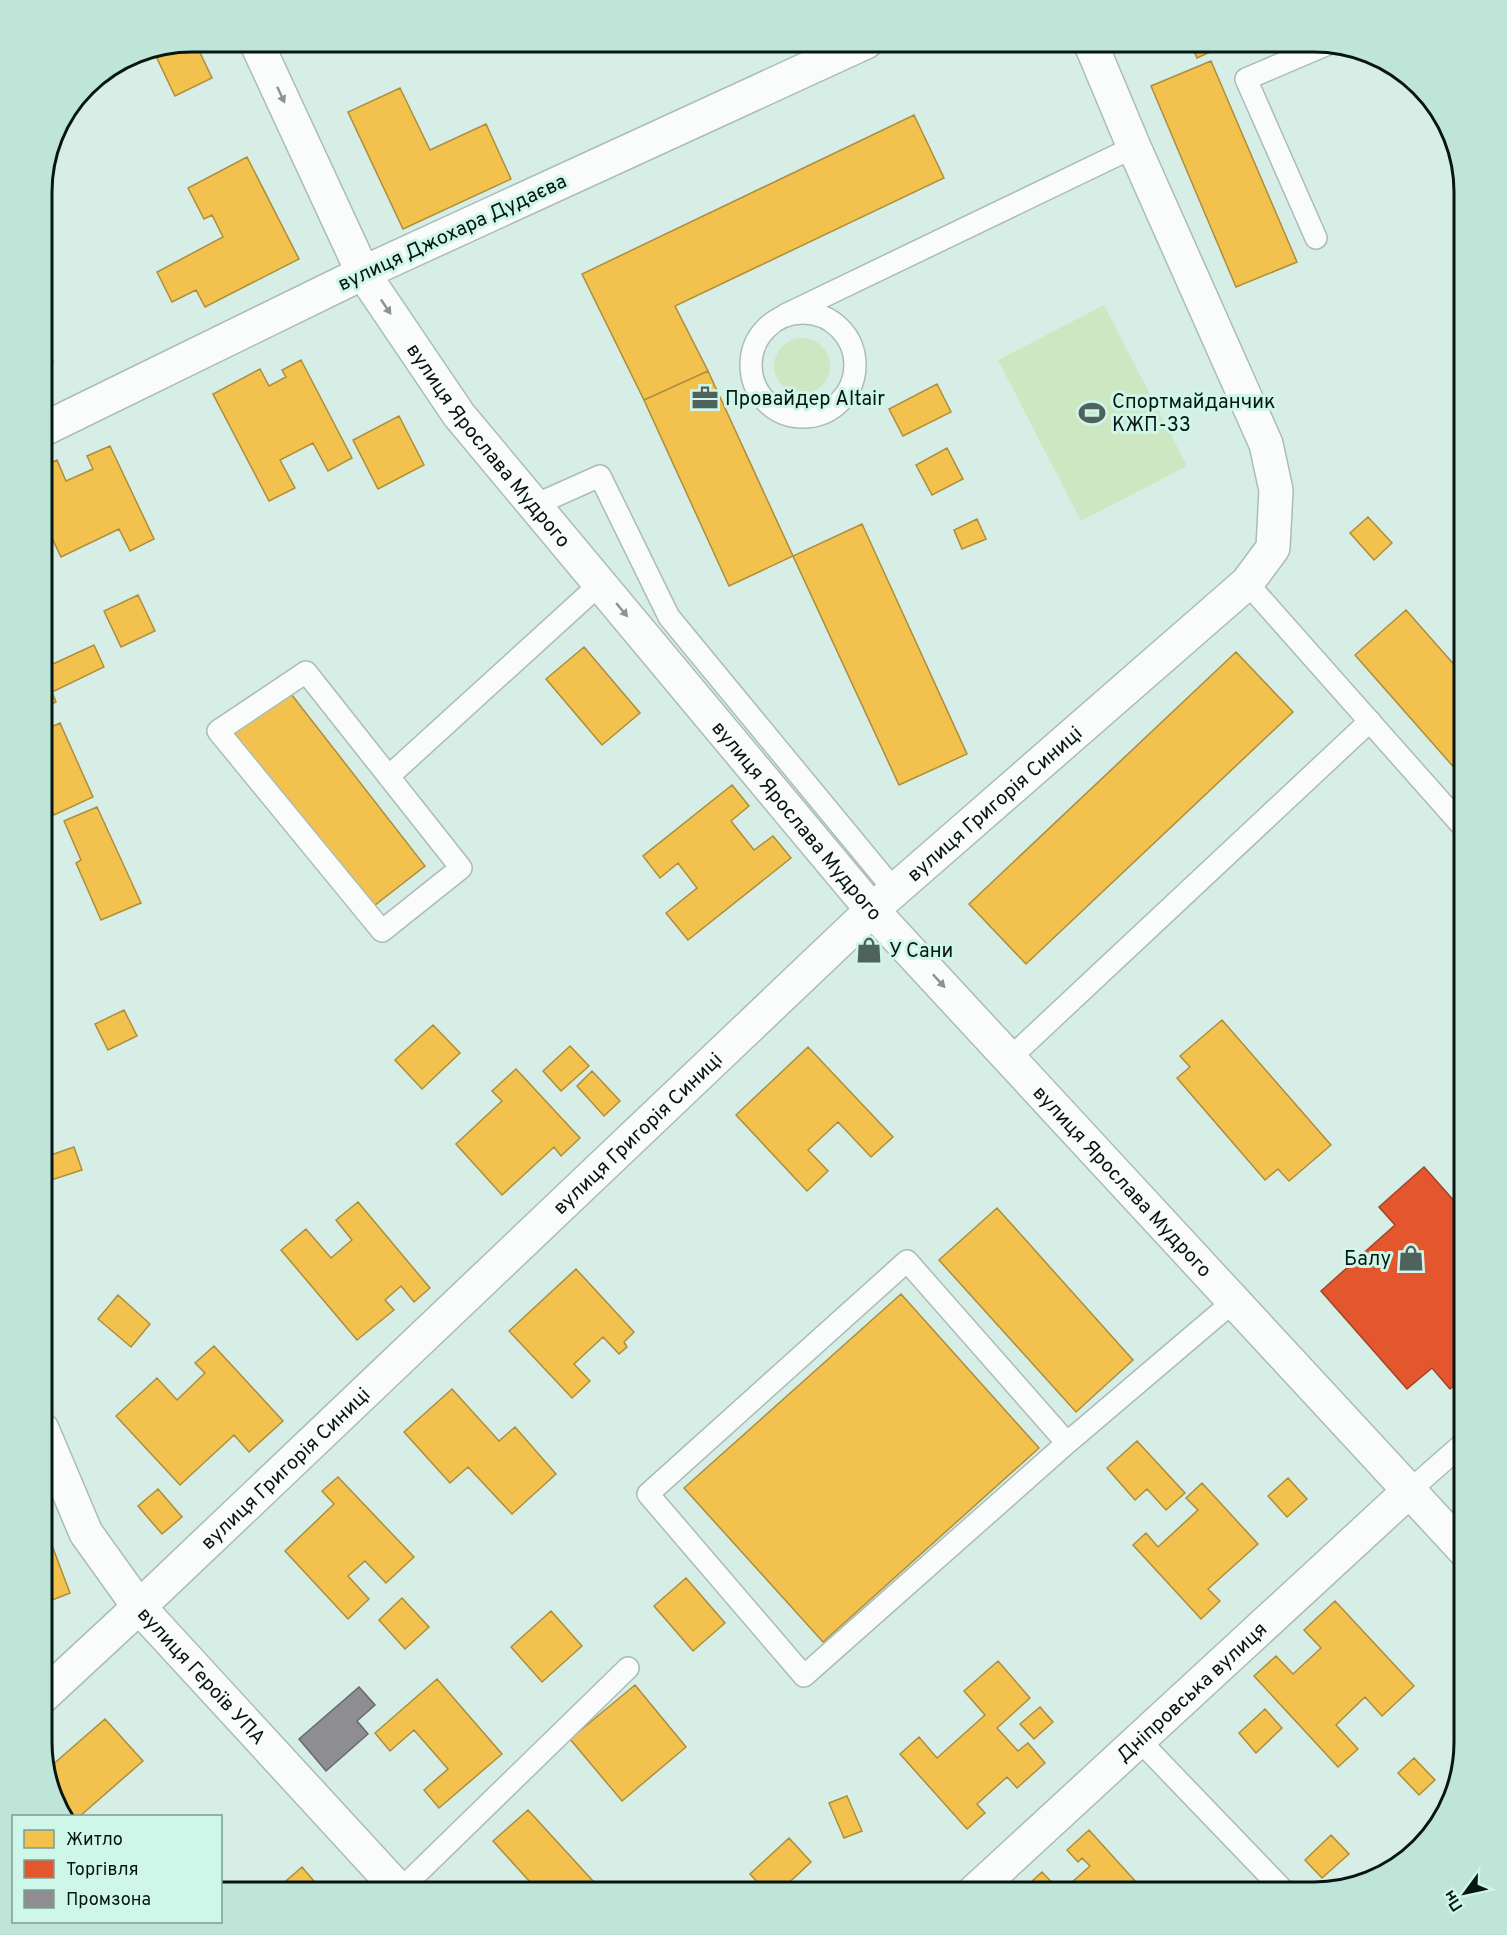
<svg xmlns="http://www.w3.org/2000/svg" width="1507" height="1935" viewBox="0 0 1507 1935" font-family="Overpass,sans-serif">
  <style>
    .green { fill: #cde7c2 }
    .homes { fill: #f2c14e; stroke: #ac8e3c; stroke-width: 1.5 }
    .shops { fill: #e4572e; stroke: #a24425; stroke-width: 1.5 }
    .industry { fill: #8d8d92; stroke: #65696b; stroke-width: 1.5 }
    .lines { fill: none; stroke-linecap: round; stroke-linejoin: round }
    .lane-casing { stroke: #abbcb7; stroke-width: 24 }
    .street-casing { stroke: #abbcb7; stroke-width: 36 }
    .secondary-casing { stroke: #abbcb7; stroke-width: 36 }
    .lane { stroke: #f9fcfb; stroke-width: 21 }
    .street { stroke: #f9fcfb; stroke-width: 33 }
    .secondary { stroke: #f9fcfb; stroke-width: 33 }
    .oneway { fill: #8c9492 }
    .labels { text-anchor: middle; stroke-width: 6; stroke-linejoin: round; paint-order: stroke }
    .street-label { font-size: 20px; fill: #071611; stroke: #cef7e9 }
    .poi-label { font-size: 20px; fill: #071611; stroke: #cef7e9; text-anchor: start }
    .rim { fill: none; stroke: #071611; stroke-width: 3 }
  </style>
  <rect width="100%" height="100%" fill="#d7eee6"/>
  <path class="green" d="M1104,305L1187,466L1081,521L998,360Z
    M774 366a28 28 0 1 1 56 0a28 28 0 1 1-56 0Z"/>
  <path class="homes" d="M195,42L212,78L175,96L153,50Z
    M390,42H413L394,51Z
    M1190,42H1232L1197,58Z
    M1211,61L1297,262L1236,287L1151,86Z
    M400,88L430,150L486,124L511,179L403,229L348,112Z
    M914,115L944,178L675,306L708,371L644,400L582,274Z
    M247,157L299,259L205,307L196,290L172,302L157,272L223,237L212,215L204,219L188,188Z
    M42,340L53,361L42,367Z
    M301,360L352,458L328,471L313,443L280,460L295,488L269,501L213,394L260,369L269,386L286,377L282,370Z
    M708,371L793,556L729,586L644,400Z
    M937,384L951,412L903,436L889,409Z
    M399,416L424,465L378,489L353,440Z
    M110,446L154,539L130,551L119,529L61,557L42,517V467L57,460L66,481L93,469L87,456Z
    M947,448L963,479L932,495L916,465Z
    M1368,517L1392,543L1374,560L1350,533Z
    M977,519L986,539L962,549L954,530Z
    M862,524L967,754L899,785L793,556Z
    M138,595L155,631L121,647L104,611Z
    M1406,610L1465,677V780L1355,655Z
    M94,645L104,667L52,692L56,702L42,709V669Z
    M584,647L640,713L602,745L546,679Z
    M1236,652L1293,712L1026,964L969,904Z
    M288,690L425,866L370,909L233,733Z
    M60,723L93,797L54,815L42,788V731Z
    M732,785L749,806L731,821L754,850L773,836L791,858L688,940L666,913L697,888L678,863L660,878L643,856Z
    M97,807L141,903L101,920L76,863L81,860L64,821Z
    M124,1010L137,1036L108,1050L95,1024Z
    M1222,1020L1331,1145L1289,1181L1278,1169L1265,1180L1177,1078L1190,1067L1180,1056Z
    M433,1025L460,1053L422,1089L395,1060Z
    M570,1046L589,1066L561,1091L543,1071Z
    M808,1047L893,1137L871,1157L838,1122L808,1150L828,1171L807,1191L736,1115Z
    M516,1069L580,1138L561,1156L554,1147L502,1195L456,1144L502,1101L492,1091Z
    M592,1071L620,1101L604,1116L577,1086Z
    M42,1097L48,1111L42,1114Z
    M74,1147L82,1170L42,1183V1158Z
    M358,1202L430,1288L414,1302L401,1286L385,1300L394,1310L357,1340L281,1250L306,1229L331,1258L352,1240L336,1220Z
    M997,1208L1133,1360L1076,1412L939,1260Z
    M576,1269L634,1332L624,1342L627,1347L619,1354L603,1337L574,1364L590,1381L572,1398L509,1331Z
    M901,1294L1039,1448L823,1642L684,1488Z
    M118,1295L150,1324L131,1347L98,1319Z
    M214,1346L283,1421L249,1452L234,1435L180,1485L116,1416L157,1378L177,1400L205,1373L195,1363Z
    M452,1389L499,1441L515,1427L556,1474L512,1514L468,1467L450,1483L404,1432Z
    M1137,1441L1185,1493L1166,1510L1147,1489L1135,1500L1107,1468Z
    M338,1477L414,1557L386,1583L365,1561L348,1576L369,1599L348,1619L285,1551L334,1504L322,1491Z
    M1288,1478L1307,1499L1287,1517L1268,1496Z
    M1202,1483L1258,1544L1208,1589L1220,1601L1201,1619L1133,1545L1146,1533L1158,1547L1198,1510L1186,1498Z
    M158,1489L182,1517L162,1534L138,1506Z
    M42,1519L70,1593L42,1604Z
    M686,1578L725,1623L693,1651L654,1606Z
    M402,1598L429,1627L405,1649L379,1620Z
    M1335,1601L1414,1686L1382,1716L1365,1697L1336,1725L1358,1749L1338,1767L1254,1676L1276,1656L1293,1674L1321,1648L1304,1630Z
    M551,1611L582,1646L542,1682L511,1647Z
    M998,1661L1030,1698L997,1728L1018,1751L1028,1743L1045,1763L1017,1788L1007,1777L977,1804L985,1813L967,1829L900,1754L919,1737L937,1758L985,1715L964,1691Z
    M437,1679L502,1754L439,1808L424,1790L448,1769L414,1730L390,1751L375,1733Z
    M635,1685L686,1747L622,1801L570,1739Z
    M1040,1707L1053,1722L1034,1739L1020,1724Z
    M1265,1709L1282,1728L1256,1753L1239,1733Z
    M105,1719L143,1761L80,1816H64L50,1767Z
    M1414,1758L1435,1780L1419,1795L1398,1773Z
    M847,1796L862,1831L844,1838L829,1803Z
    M528,1810L604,1893H540L493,1841Z
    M1089,1830L1146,1893H1022L1020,1892L1042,1872L1061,1892L1090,1866L1082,1858L1078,1862L1067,1850Z
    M1331,1835L1349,1854L1322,1878L1305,1860Z
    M789,1838L811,1862L778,1893H767L750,1874Z
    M302,1867L324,1893H272Z"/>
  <path class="shops" d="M1424,1167L1465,1213V1376L1450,1389L1432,1368L1407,1389L1321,1291L1395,1225L1379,1207Z"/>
  <path class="industry" d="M359,1687L375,1705L357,1721L368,1734L326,1771L299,1739Z"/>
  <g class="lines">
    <g class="lane-casing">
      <path id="lane" d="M1316,238L1246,79L1328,44
        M751 365a52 52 0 1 1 104 0a52 52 0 1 1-104 0Z
        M785,315L1134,147
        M535,505L600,476L669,617L895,891
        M1247,583L1465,829
        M306,672L461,868L382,931L218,731Z
        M389,776L600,584
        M1010,1058L1370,721
        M1067,1443L804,1676L648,1494L907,1261L1067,1443L1234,1301
        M1409,1491L1465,1442
        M1139,1740L1286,1893
        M397,1893L628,1668"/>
    </g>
    <g class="street-casing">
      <g id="street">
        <path d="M42,430L363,273"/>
        <path id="s1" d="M42,1429L86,1533L139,1607L402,1893"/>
        <path id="s2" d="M42,1697L139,1607L872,910L1247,583L1273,548L1276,490L1266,444L1134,147L1090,42"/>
        <path id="s3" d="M973,1893L1409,1491"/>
      </g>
    </g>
    <g class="secondary-casing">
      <g id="secondary">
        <path id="s4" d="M256,42L363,273L459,415L872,910L1465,1551"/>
        <path d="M363,273L866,42"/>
      </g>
    </g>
    <use href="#lane" class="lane"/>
    <use href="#street" class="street"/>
    <use href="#secondary" class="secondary"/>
  </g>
  <defs><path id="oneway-solid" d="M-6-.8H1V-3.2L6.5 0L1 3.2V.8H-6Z" transform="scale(1.5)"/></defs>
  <g class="oneway">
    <use href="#oneway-solid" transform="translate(281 95) rotate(65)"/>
    <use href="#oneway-solid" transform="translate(386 307) rotate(56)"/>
    <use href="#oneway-solid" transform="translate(622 610) rotate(50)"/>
    <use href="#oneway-solid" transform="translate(939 981) rotate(47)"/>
  </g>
  <defs>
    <g id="office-bare" transform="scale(2.07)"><path d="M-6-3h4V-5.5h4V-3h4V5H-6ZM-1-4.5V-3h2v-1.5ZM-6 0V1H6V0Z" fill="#50625c" stroke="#cef7e9" stroke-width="2.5" paint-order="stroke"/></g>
    <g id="stadium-bare" transform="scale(2.07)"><path d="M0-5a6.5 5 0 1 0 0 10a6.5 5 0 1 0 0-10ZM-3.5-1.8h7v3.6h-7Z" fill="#50625c" stroke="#cef7e9" stroke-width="2.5" paint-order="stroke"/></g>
    <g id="shop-bare" transform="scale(2.07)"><path d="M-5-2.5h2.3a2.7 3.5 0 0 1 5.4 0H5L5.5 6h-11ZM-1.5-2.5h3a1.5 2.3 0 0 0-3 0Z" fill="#50625c" stroke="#cef7e9" stroke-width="2.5" paint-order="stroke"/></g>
  </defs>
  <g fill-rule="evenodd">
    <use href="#office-bare" x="705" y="398"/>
    <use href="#stadium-bare" x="1092" y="413"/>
    <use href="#shop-bare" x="869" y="950"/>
    <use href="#shop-bare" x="1411" y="1258"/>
  </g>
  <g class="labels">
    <g class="street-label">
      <text transform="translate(452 232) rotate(-25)" y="7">вулиця Джохара Дудаєва</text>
      <text dy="7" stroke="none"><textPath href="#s4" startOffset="468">вулиця Ярослава Мудрого</textPath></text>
      <text dy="7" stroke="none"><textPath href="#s2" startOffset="1306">вулиця Григорія Синиці</textPath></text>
      <text dy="7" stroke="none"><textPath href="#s4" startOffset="954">вулиця Ярослава Мудрого</textPath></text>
      <text dy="7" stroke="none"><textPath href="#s2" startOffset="820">вулиця Григорія Синиці</textPath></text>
      <text dy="7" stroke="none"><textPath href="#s4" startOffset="1440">вулиця Ярослава Мудрого</textPath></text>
      <text dy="7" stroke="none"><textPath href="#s2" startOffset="334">вулиця Григорія Синиці</textPath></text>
      <text dy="7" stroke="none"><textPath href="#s1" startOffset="297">вулиця Героїв УПА</textPath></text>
      <text dy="7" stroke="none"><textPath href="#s3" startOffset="297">Дніпровська вулиця</textPath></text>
    </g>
    <g class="poi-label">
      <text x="725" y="405">Провайдер Altair</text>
      <text x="1112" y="408">Спортмайданчик<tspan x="1112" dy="23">КЖП-33</tspan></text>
      <text x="889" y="957">У Сани</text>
      <text x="1391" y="1265" text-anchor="end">Балу</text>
    </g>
  </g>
  <path d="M0 0H1507V1935H0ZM192 52H1314A140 140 0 0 1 1454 192V1742A140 140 0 0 1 1314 1882H192A140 140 0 0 1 52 1742V192A140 140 0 0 1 192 52Z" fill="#bee5d8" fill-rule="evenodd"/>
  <path class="rim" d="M192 52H1314A140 140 0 0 1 1454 192V1742A140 140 0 0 1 1314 1882H192A140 140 0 0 1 52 1742V192A140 140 0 0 1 192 52Z"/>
  <rect x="12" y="1815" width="210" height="108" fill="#cef7e9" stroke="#7e9d93" stroke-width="1.5"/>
  <rect x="24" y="1830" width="30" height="18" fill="#f2c14e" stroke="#7e9d93" stroke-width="1.5"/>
  <text x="66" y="1845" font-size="18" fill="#071611">Житло</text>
  <rect x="24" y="1860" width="30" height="18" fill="#e4572e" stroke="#7e9d93" stroke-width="1.5"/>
  <text x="66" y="1875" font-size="18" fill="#071611">Торгівля</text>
  <rect x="24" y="1890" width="30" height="18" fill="#8d8d92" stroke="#7e9d93" stroke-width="1.5"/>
  <text x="66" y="1905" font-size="18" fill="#071611">Промзона</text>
  <g transform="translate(1465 1893) rotate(237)" stroke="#cef7e9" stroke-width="4.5" paint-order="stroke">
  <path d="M0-4.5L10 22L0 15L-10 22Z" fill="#071611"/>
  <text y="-9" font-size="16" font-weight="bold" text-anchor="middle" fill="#071611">Пн</text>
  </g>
</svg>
